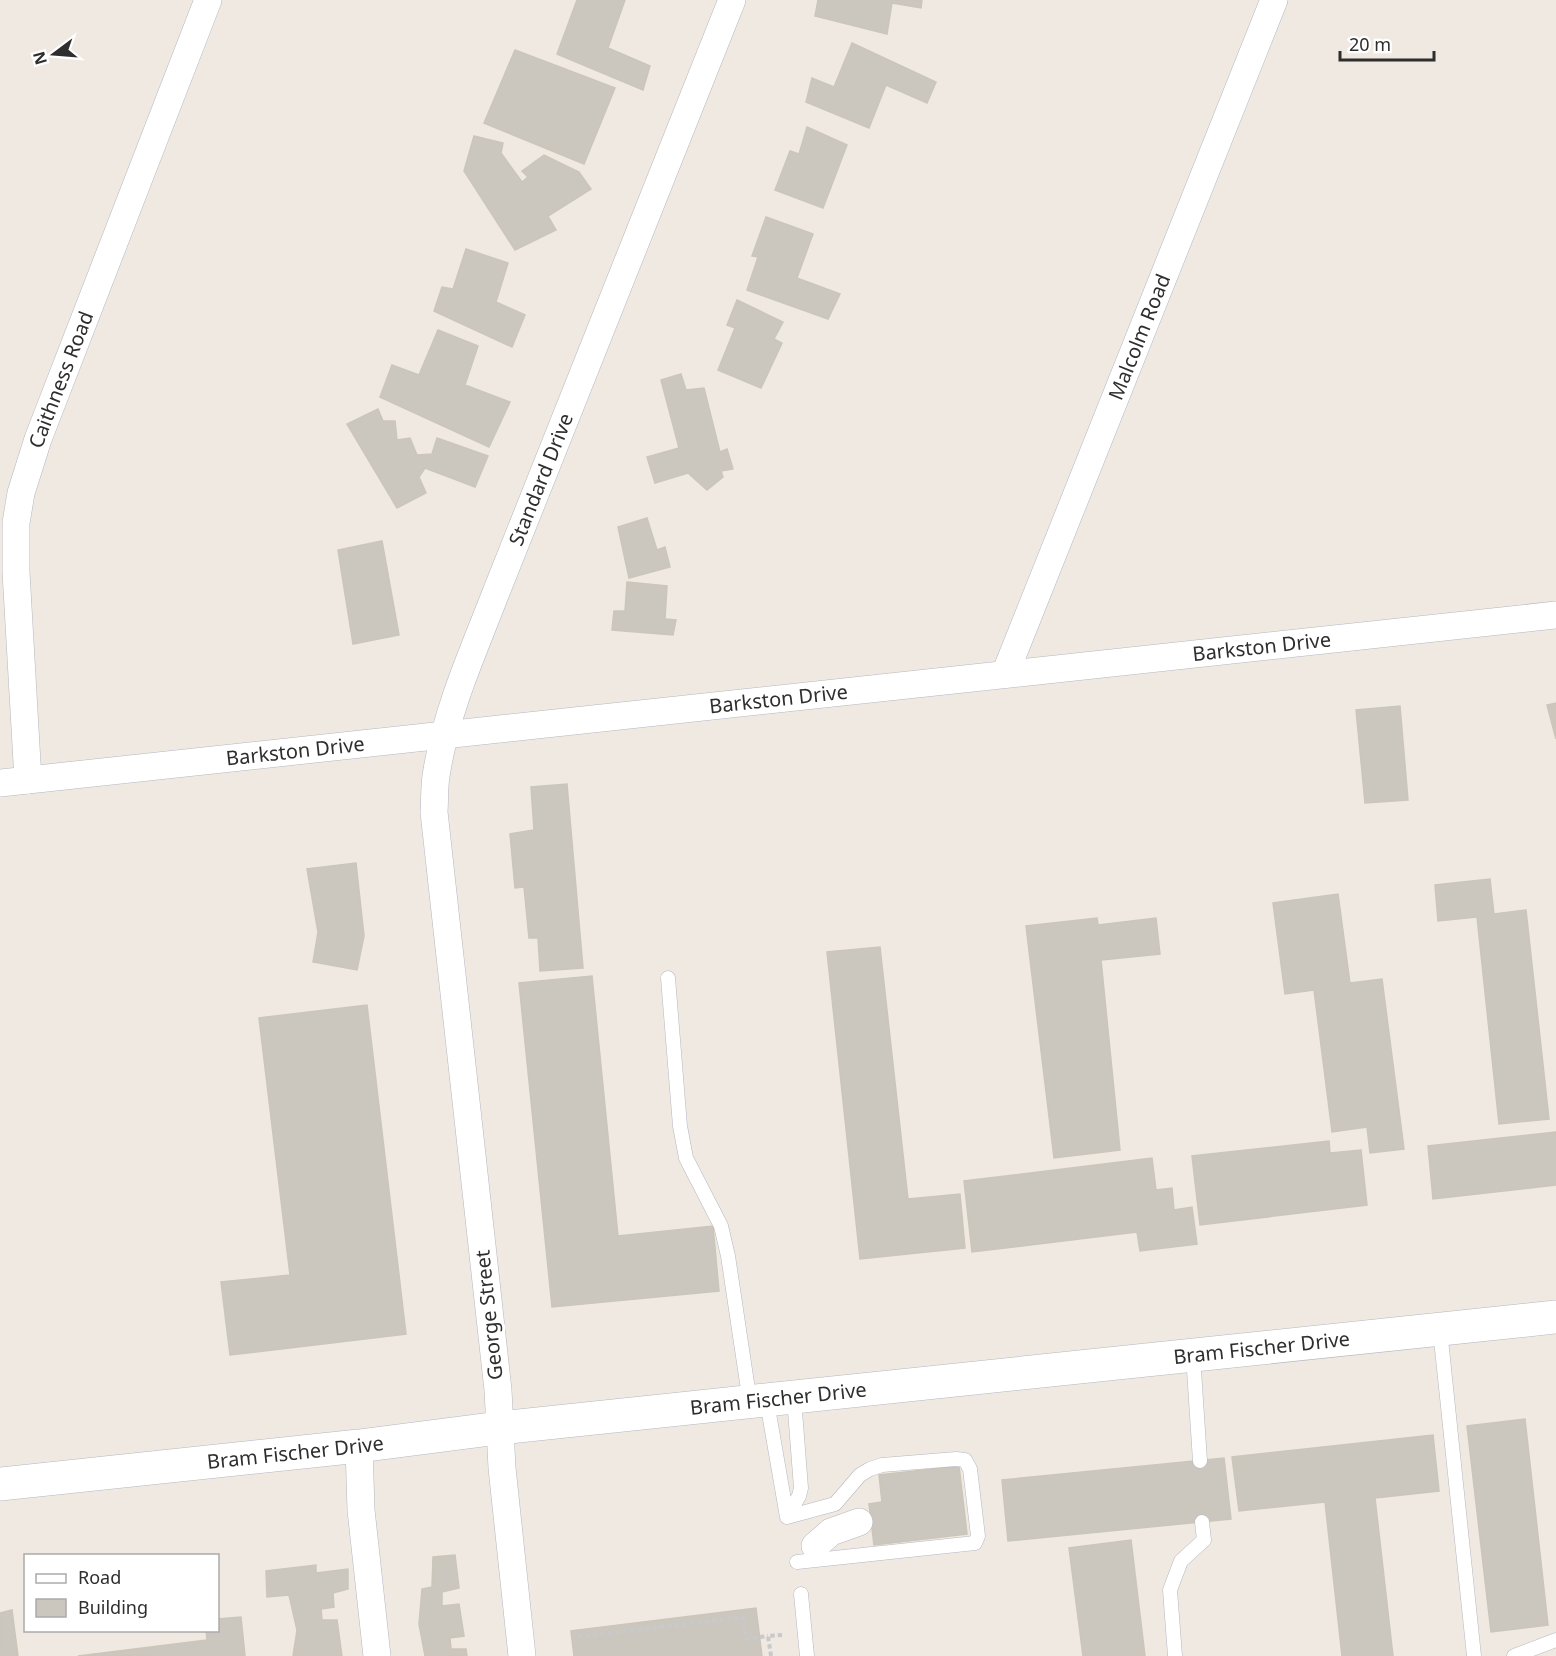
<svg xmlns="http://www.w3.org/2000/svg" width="1556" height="1656" viewBox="0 0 1556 1656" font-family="'Noto Sans',sans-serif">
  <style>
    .building { fill: #cbc7bf; stroke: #cbc5ba; stroke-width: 1.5 }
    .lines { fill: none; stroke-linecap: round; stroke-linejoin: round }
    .lane-casing { stroke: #b4b7c1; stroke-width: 15 }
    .street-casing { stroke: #b4b7c1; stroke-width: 28 }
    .secondary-casing { stroke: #b4b7c1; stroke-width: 34 }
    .path { stroke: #c9c9c9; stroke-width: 4; stroke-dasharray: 4.5 3; stroke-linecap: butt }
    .lane { stroke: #fff; stroke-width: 14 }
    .street { stroke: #fff; stroke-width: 27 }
    .secondary { stroke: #fff; stroke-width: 33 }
    .labels { text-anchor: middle; stroke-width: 6; stroke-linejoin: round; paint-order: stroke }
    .street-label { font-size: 20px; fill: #2e2e2e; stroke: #fff }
  </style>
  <rect width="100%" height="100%" fill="#efe9e1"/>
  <path class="building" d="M577,0H625L608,48L650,66L643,90L557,54Z
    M818,0H922L921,8L892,3L887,34L815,16Z
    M852,43L936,82L927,103L886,85L869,128L806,102L812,78L834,87Z
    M515,50L615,88L584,164L484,123Z
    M807,127L847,145L823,208L775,190L790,151L799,154Z
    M474,136L503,143L501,153L522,182L528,177L522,171L544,155L579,172L591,189L548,216L556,230L515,250L464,171Z
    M766,217L813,234L797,278L840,294L828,319L747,290L758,257L752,256Z
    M466,249L508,263L496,302L525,315L512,347L434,311L442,287L453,289Z
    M737,300L783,322L774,339L782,343L761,388L718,370L735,328L727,325Z
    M438,330L478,346L465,385L510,402L489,447L380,397L392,365L419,375Z
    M681,374L686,390L704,388L720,452L727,449L733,469L721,471L723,477L707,490L688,473L655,483L647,457L679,448L661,380Z
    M378,409L383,421H395L397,440L410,438L417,455L432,454L437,438L488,456L475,487L425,468L419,477L426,493L397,508L347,424Z
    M647,518L657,550L665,547L670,567L629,578L618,527Z
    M382,541L399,635L353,644L338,550Z
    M627,582L667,586L665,619L676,620L673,635L612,630L614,611H625Z
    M1556,703V739L1547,705Z
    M1400,706L1408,800L1365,803L1356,710Z
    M567,784L583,968L540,971L538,938H529L524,887L515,888L510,834L534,830L531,787Z
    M356,863L364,936L357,970L313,962L318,932L307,869Z
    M1490,879L1494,914L1526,910L1549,1119L1499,1124L1477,917L1438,921L1435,885Z
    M1338,894L1350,983L1382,979L1404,1149L1370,1153L1367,1127L1332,1132L1314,990L1285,994L1273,903Z
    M1097,918L1098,925L1156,918L1160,954L1101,960L1120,1150L1054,1158L1026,926Z
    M880,947L908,1199L960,1194L965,1248L860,1259L827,952Z
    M592,976L618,1236L713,1226L719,1291L552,1307L519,983Z
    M367,1005L406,1334L230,1355L221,1282L290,1275L259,1018Z
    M1556,1132V1185L1433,1199L1428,1146Z
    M1329,1141L1330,1153L1361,1150L1367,1205L1200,1225L1192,1156Z
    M1152,1158L1156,1190L1172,1188L1174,1210L1192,1207L1197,1244L1140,1251L1137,1232L972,1252L964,1181Z
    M1525,1419L1548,1625L1491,1632L1467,1426Z
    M1433,1435L1439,1491L1375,1498L1393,1656H1342L1325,1502L1239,1511L1232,1457Z
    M1224,1458L1231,1519L1008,1541L1002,1480Z
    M959,1466L967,1534L874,1545L869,1504L882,1502L879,1475Z
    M1131,1540L1145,1656H1083L1069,1548Z
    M455,1555L459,1588L442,1592V1606L459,1604L464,1636L450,1638L451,1649H466L467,1656H425L419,1624L422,1589L432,1587L433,1557Z
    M316,1565V1573L348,1569V1589L333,1593L334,1607L321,1609L322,1620H337L342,1656H293L297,1630L289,1595L267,1597L266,1571Z
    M756,1608L762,1656H574L571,1631Z
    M12,1610L18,1656H0V1613Z
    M241,1617L245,1656H78L207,1640L206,1630H218V1619Z"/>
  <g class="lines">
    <g class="lane-casing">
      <path id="lane" d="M668,978L680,1126L686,1158L721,1226L728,1256L750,1403
        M1440,1330L1474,1656
        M1193,1355L1200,1461
        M767,1402L787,1517
        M787,1517L835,1504L860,1475L870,1469L882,1465L956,1459L965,1460L970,1469L978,1536L975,1543L797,1562
        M787,1517L799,1496L801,1488L794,1398
        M801,1594L807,1656
        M1175,1656L1170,1590L1181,1561L1204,1540L1202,1522
        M1514,1656L1556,1640"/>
    </g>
    <g class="street-casing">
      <g id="street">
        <path id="s1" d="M1005,674L1274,0"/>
        <path id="s2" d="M28,780L16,572V523L21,493L38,439L208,0"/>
        <path id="s3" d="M0,783L1556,615"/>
        <path d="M359,1446L361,1510L377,1656"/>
        <path d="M815,1546L831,1532L859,1522"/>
        <path id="s4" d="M522,1656L502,1468L498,1390L434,812C435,798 434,783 437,770C447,709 473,652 495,595L732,0"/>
      </g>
    </g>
    <g class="secondary-casing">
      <g id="secondary">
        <path id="s5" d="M0,1484L359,1446L499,1428L1556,1317"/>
      </g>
    </g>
    <path class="path" d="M578,1637L743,1617L746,1639L768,1636
      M771,1656L768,1636L782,1635"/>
    <use href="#lane" class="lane"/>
    <use href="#street" class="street"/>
    <use href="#secondary" class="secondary"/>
  </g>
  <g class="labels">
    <g class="street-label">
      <text dy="7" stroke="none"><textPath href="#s1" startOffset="363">Malcolm Road</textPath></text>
      <text dy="7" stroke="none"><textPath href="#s2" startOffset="408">Caithness Road</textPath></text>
      <text dy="7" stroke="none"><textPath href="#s4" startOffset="1200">Standard Drive</textPath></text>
      <text dy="7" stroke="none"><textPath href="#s3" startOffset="1269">Barkston Drive</textPath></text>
      <text dy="7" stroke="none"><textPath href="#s3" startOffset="783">Barkston Drive</textPath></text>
      <text dy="7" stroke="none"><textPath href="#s3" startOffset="297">Barkston Drive</textPath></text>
      <text transform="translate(489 1315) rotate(-96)" y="7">George Street</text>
      <text dy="7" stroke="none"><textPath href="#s5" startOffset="1269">Bram Fischer Drive</textPath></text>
      <text dy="7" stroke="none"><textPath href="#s5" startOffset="783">Bram Fischer Drive</textPath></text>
      <text dy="7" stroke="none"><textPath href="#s5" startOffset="297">Bram Fischer Drive</textPath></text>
    </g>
  </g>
  <rect x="24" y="1554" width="195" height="78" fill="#ffffff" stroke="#ababab" stroke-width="1.5"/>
  <rect x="36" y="1574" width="30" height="9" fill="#ffffff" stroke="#ababab" stroke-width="1.5"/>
  <text x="78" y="1584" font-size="18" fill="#2e2e2e">Road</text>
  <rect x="36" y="1599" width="30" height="18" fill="#cbc7bf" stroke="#ababab" stroke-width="1.5"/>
  <text x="78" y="1614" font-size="18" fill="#2e2e2e">Building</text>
  <g transform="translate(54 54) rotate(254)" stroke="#ffffff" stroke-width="4.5" paint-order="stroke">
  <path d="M0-4.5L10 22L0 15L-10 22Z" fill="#2e2e2e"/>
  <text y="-9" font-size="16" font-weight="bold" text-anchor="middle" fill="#2e2e2e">N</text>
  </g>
  <path d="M1340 51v9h94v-9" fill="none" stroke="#2e2e2e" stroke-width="3"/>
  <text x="1349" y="51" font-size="18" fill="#2e2e2e" stroke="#ffffff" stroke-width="4.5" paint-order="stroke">20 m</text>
</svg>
